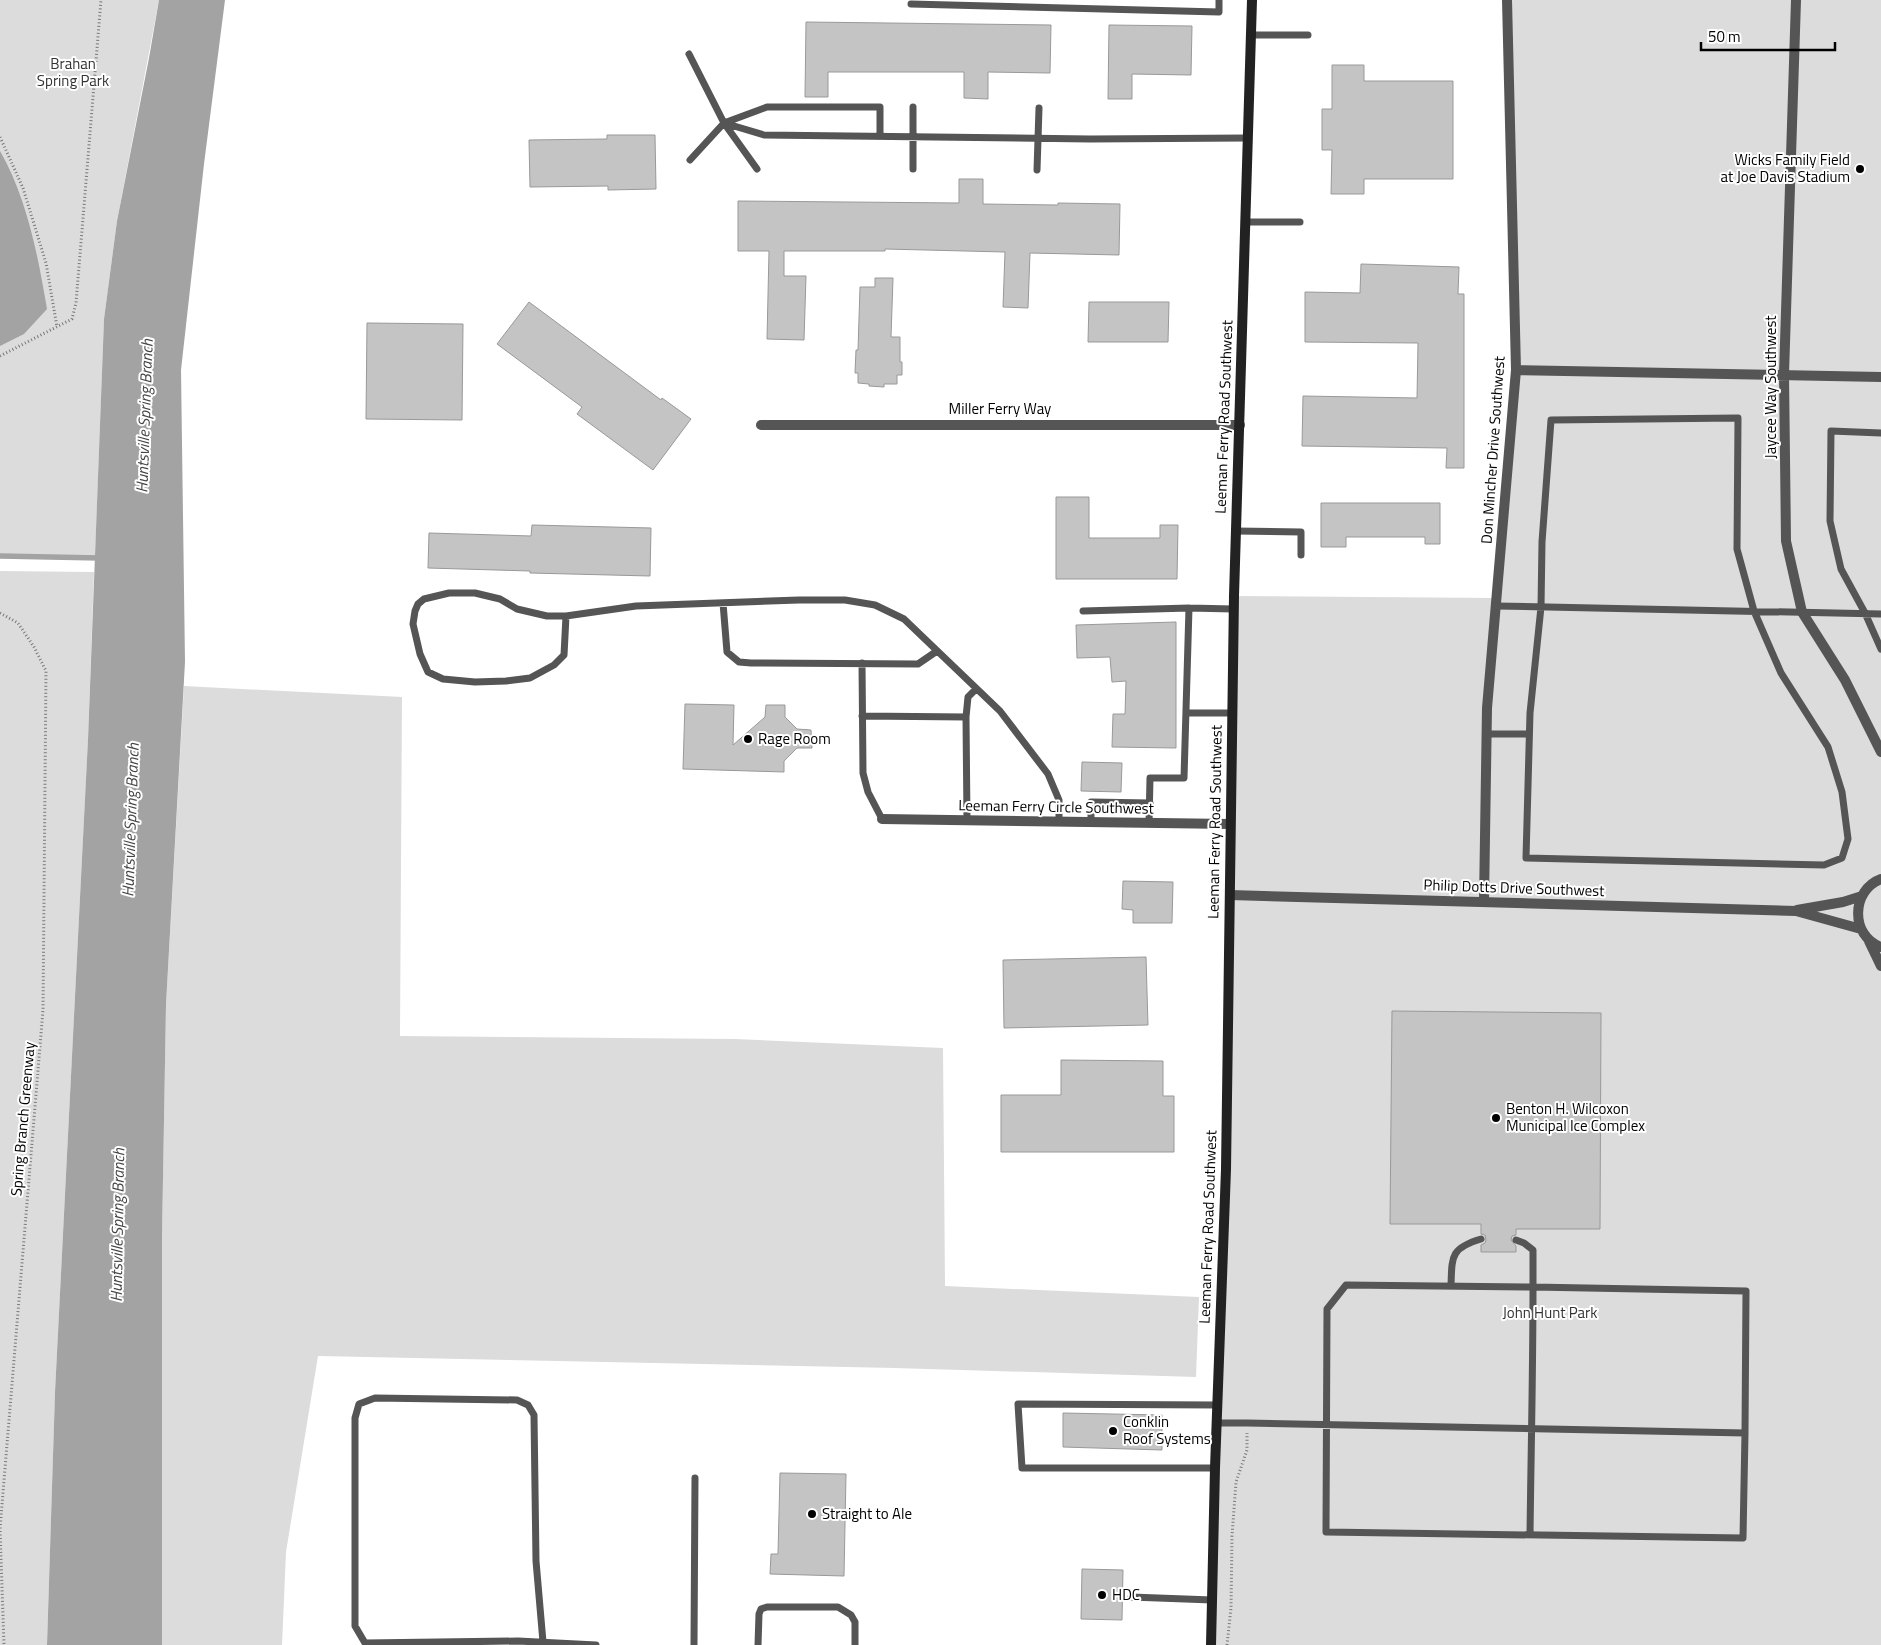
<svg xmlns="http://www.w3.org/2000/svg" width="1881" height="1645" viewBox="0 0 1881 1645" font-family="'Titillium Web',sans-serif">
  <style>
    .green { fill: #dcdcdc }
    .water { fill: #a3a3a3 }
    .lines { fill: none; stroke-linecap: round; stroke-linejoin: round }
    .stream { stroke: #a3a3a3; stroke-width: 5.5 }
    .building { fill: #c4c4c4; stroke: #999 }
    .path { stroke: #777; stroke-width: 3; stroke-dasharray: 1 2.5; stroke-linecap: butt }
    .lane { stroke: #555; stroke-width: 7 }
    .street { stroke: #555; stroke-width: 10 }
    .secondary { stroke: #222; stroke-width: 10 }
    .poi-dot { fill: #000; stroke: #fff; stroke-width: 2 }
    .labels { text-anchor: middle; stroke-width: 4; stroke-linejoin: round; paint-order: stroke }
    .park-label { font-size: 15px; fill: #333; stroke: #fff }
    .poi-label { font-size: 15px; fill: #000; stroke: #fff; text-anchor: start }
    .street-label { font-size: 15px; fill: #000; stroke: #fff }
    .water-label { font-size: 16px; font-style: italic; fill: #444; stroke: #fff }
  </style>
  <rect width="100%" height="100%" fill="#fff"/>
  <path class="green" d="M0,0H159L117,221L104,319L95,557L0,556Z
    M1507,0H1881V1645H1211L1234,596L1497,598L1516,370Z
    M0,571L94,572L88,739L55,1392L47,1645H0Z
    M184,686L402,697L400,1036L735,1039L943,1048L945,1286L1199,1297L1196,1377L895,1368L318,1356L286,1552L282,1645H162V1236L166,1005Z"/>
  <path class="water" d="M159,0H225L204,164L181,370L185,662L166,1005L162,1236V1645H47L55,1392L88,739L104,319L117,221L149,58Z
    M0,151C27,198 38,256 47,309L24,334L0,346Z"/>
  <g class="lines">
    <path class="stream" d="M0,556L100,558"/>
  </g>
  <path class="building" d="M806,22L1051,25L1050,73L988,72V99L964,98V72H828V97H805Z
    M1109,25L1192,26L1191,75L1132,74V99H1108Z
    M1332,65H1364V81H1453V179H1364V194H1331L1332,150H1322V109H1332Z
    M607,135H655L656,189L608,190V186L530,187L529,140L607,139Z
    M959,179H983V204L1058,205V203L1120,204L1119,255L1030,253L1028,308L1003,307L1005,252L885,249V251H784V276H806L804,340L767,339L769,251H738V201L959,203Z
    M1361,264L1459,267L1458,294H1464V468H1446L1447,448L1302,446L1303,396L1417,398L1418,343L1305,342V292L1360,293Z
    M875,278H893L891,337H900V362H902V375H897V384H884V387L869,386V384L858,383V373H855L856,350H858L860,287H875Z
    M529,302L661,400L662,398L691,419L653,470L577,414L582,407L497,344Z
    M1089,302H1169L1168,342H1088Z
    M367,323L463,324L462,420L366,419Z
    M1056,497H1089V538H1160V525H1178L1177,579H1056Z
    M1321,503H1440V544H1425V537H1346V547H1321Z
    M532,525L651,528L650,576L530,573V571L428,568L429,533L531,536Z
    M1176,622V748L1112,747L1113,714H1125L1126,681L1112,682L1110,657L1077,658L1076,625Z
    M685,704L734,705L733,745L765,717L766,705H785V717L797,729L811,730L812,748H797L784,761V772L683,769Z
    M1082,762L1122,763L1121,792L1081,791Z
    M1123,881L1173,882L1172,923H1133V910L1122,909Z
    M1146,957L1148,1025L1004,1028L1003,960Z
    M1392,1011L1601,1013L1600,1229H1516V1235L1512,1236L1511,1240L1516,1246V1252H1481V1245L1485,1243L1486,1240L1485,1235L1481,1234V1224H1390Z
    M1061,1060L1163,1061V1096H1174V1152H1001V1095H1061Z
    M1063,1413L1162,1415V1450L1063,1447Z
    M780,1473L846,1474L844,1576L770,1574L771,1554H778Z
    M1082,1569L1123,1570L1122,1620L1081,1619Z"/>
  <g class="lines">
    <path class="path" d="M0,137L23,188L46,263L57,327
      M0,356L72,319L76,303L101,0
      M0,613L18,623L34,647L46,671L43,1010L0,1529L4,1645
      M1227,1645L1231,1608L1232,1536L1236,1482L1247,1450V1433"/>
    <path class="lane" d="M911,4L1219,12V0
      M1252,35H1308
      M689,54L724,123L757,169
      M724,123L764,135L1090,139L1247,138
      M690,160L724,123L767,107H880V136
      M913,169V107
      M1037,170L1039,108
      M1245,222H1300
      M1738,418L1737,549L1754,611L1781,673L1828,747L1842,792L1848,839L1842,858L1824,865L1526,858L1530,713L1541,607L1542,542L1551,420Z
      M1881,433L1831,431L1830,521L1841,569L1865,613L1881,649
      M1236,531L1301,532V555
      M723,603L727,652L739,662L751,663L918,664L937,651
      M1496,606L1881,614
      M1083,611L1189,608L1233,609
      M566,616L564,655L554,665L530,678L506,681L475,682L443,679L428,672L420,654L413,624L415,611L418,604L424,599L449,593H475L500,599L517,609L547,616H566L636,606L799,600H845L875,605L904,619L1000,711L1048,774L1059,800V822
      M862,663L863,773L868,792L882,819
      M1186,713H1232
      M862,716L966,717L967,821
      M966,717L968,697L976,689
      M1487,734H1529
      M1091,822V802L1150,803
      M1149,823L1150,778H1184L1189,608
      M1516,1240L1524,1243L1533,1250V1287L1346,1285L1327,1309L1326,1532L1743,1538L1745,1433
      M1451,1286C1452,1257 1450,1248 1481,1239
      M1216,1423H1247L1745,1433L1746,1291L1533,1287C1533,1370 1531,1452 1530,1535
      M1215,1468H1022L1018,1404L1217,1405
      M1131,1597L1212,1600
      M543,1645V1642L536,1561L534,1415L528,1405L517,1400L375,1398L359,1404L355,1418V1626L365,1643L518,1641L596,1645
      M694,1645L695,1478
      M758,1645L759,1614L761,1609L767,1607H838L851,1615L855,1622V1645"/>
    <path class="street" d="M1796,0L1784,374L1786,541L1802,612L1845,680L1881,752
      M1516,370L1881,377
      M761,425H1240
      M882,819L1230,824
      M1881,879C1851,890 1850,936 1881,947
      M1230,895L1796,911L1861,929
      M1484,901L1487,708L1516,370L1507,0
      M1797,910L1843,902L1862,896
      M1869,941L1881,966"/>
    <path class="secondary" d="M1211,1645L1215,1468L1226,1169L1234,596L1252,0"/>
  </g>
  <g class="poi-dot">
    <circle cx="1860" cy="169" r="5"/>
    <circle cx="748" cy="739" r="5"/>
    <circle cx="1496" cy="1118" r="5"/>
    <circle cx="1113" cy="1431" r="5"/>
    <circle cx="812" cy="1514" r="5"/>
    <circle cx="1102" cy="1595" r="5"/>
  </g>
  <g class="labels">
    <g class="park-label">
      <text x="73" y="69">Brahan<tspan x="73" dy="17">Spring Park</tspan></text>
      <text x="1550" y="1318">John Hunt Park</text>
    </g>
    <g class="poi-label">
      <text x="1850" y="165" text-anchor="end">Wicks Family Field<tspan x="1850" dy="17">at Joe Davis Stadium</tspan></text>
      <text x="758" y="744">Rage Room</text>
      <text x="1506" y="1114">Benton H. Wilcoxon<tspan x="1506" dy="17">Municipal Ice Complex</tspan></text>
      <text x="1123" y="1427">Conklin<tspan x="1123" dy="17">Roof Systems</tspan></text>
      <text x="822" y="1519">Straight to Ale</text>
      <text x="1112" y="1600">HDC</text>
    </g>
    <g class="street-label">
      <text transform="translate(1771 387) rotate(-90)" y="5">Jaycee Way Southwest</text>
      <text x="1000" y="414">Miller Ferry Way</text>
      <text transform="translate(1224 417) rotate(-88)" y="5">Leeman Ferry Road Southwest</text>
      <text transform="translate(1493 450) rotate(-86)" y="5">Don Mincher Drive Southwest</text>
      <text transform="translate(1056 807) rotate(1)" y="5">Leeman Ferry Circle Southwest</text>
      <text transform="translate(1215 822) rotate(-89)" y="5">Leeman Ferry Road Southwest</text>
      <text transform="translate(1514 888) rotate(2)" y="5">Philip Dotts Drive Southwest</text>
      <text transform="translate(23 1119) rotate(-85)" y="5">Spring Branch Greenway</text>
      <text transform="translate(1208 1227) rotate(-88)" y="5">Leeman Ferry Road Southwest</text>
    </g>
    <g class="water-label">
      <text transform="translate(144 416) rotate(-88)" y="6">Huntsville Spring Branch</text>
      <text transform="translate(130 820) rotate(-88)" y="6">Huntsville Spring Branch</text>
      <text transform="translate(117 1225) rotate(-89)" y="6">Huntsville Spring Branch</text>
    </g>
  </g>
  <path d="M1701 42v8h134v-8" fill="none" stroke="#000000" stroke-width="2.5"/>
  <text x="1708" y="42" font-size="15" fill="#000000" stroke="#ffffff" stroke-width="4" paint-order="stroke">50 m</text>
</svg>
